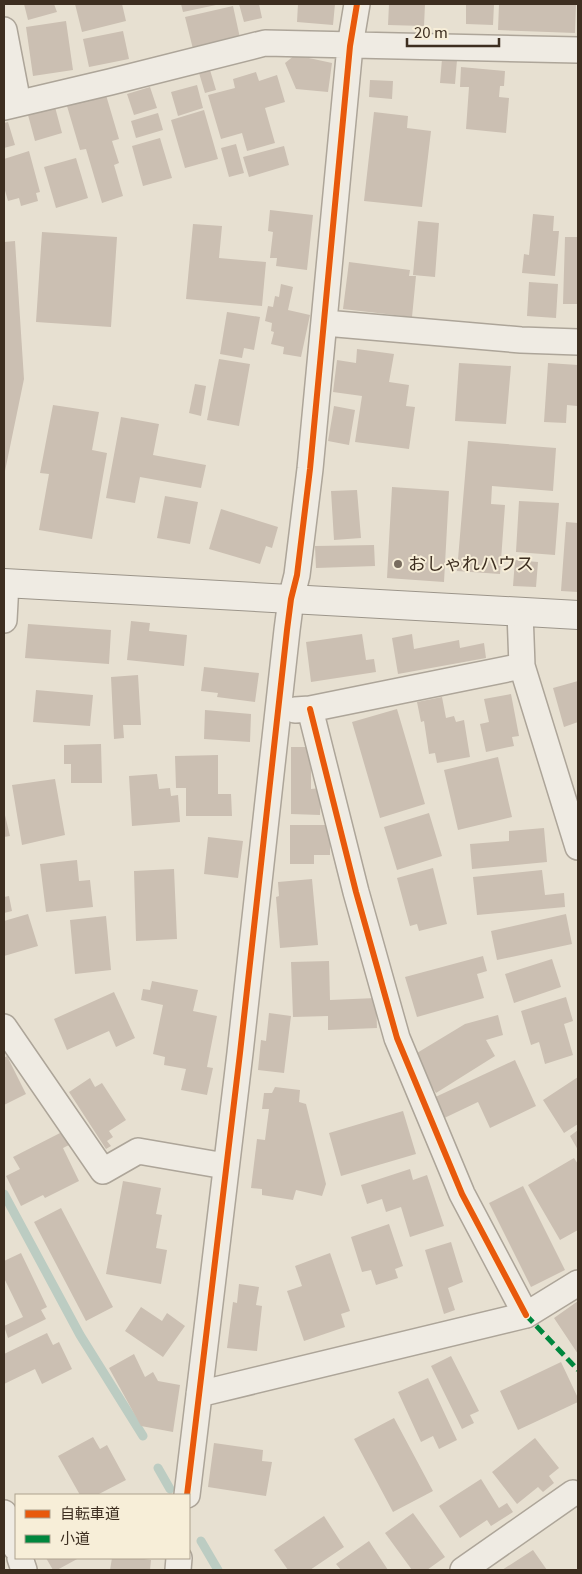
<svg xmlns="http://www.w3.org/2000/svg" width="582" height="1574" viewBox="0 0 582 1574" font-family="Georgia,'Noto Sans JP',serif">
  <style>
    .lines { fill: none; stroke-linecap: round; stroke-linejoin: round }
    .stream { stroke: #bcccc2; stroke-width: 9 }
    .building { fill: #cbbfb2 }
    .street-casing { stroke: #ada599; stroke-width: 28 }
    .secondary-casing { stroke: #9c958a; stroke-width: 30 }
    .street { stroke: #efebe3; stroke-width: 25 }
    .secondary { stroke: #efebe3; stroke-width: 28 }
    .quiet { stroke: #00873e; stroke-width: 5; stroke-dasharray: 10 5; stroke-linecap: butt }
    .cycleway-casing { stroke: #f7eed8; stroke-width: 9 }
    .cycleway { stroke: #e8590c; stroke-width: 6 }
    .poi-dot { fill: #786c5e; stroke: #f7eed8; stroke-width: 2 }
    .labels { text-anchor: middle; stroke-width: 4; stroke-linejoin: round; paint-order: stroke }
    .poi-label { font-size: 18px; fill: #3d2e20; stroke: #f7eed8; text-anchor: start }
  </style>
  <rect width="100%" height="100%" fill="#e7e0d1"/>
  <g class="lines">
    <path class="stream" d="M4,1194L80,1335L143,1436
      M158,1468L170,1489
      M201,1541L218,1570"/>
  </g>
  <path class="building" d="M24,4H54L57,12L28,20Z
    M75,4H122L126,21L82,32Z
    M181,4H215L216,5L183,12Z
    M239,4H259L262,18L244,22Z
    M298,4H335L333,25L297,22Z
    M389,4H425L424,26L388,25Z
    M466,4H494L493,25L466,24Z
    M499,4H576L575,33L498,30Z
    M233,6L240,38L193,49L185,17Z
    M66,21L73,70L33,76L26,27Z
    M123,31L129,59L89,67L83,39Z
    M295,55L332,63L328,92L296,89L285,63Z
    M442,59L457,60L455,84L440,83Z
    M461,67L505,71L504,86H500L499,97L509,98L506,133L466,129L469,87H460Z
    M210,70L216,90L205,93L199,73Z
    M256,72L259,81L277,75L285,102L265,108L275,143L247,151L242,133L221,139L208,95L235,88L233,79Z
    M370,80L393,81L392,99L369,97Z
    M197,85L203,108L178,116L171,92Z
    M150,87L157,108L134,115L127,94Z
    M106,95L119,139L112,141L119,163L114,165L123,196L102,203L86,149L80,150L67,106Z
    M55,107L62,133L35,141L28,115Z
    M204,110L218,159L185,168L171,120Z
    M374,112L408,116L407,128L431,131L422,207L364,201Z
    M158,113L163,130L136,138L131,121Z
    M8,122L15,145L4,148V123Z
    M160,138L172,178L143,186L132,146Z
    M236,144L244,173L229,177L221,148Z
    M284,146L289,165L249,177L243,157Z
    M29,151L40,192L36,193L38,201L21,206L19,198L8,201L4,187V159Z
    M76,158L88,198L56,208L44,167Z
    M270,210L313,215L307,270L276,266L277,258H270L273,232L268,231Z
    M533,214L554,216L553,231H559L555,276L522,273L524,254L529,255Z
    M418,221L439,223L435,277L413,275Z
    M193,224L222,226L219,258L266,262L262,306L186,299Z
    M42,232L117,237L111,327L36,322Z
    M565,237H578V304H563Z
    M15,241L24,379L5,471L4,242Z
    M349,262L410,270L409,276H416L412,317L343,309Z
    M529,282L558,284L556,318L527,316Z
    M281,284L293,287L288,310L310,315L301,357L283,354L284,347L271,344L274,332L271,331L272,323L265,321L268,306L273,307L275,296L279,297Z
    M227,312L260,317L254,350L244,348L242,358L220,354Z
    M357,349L394,354L389,382L409,385L406,406L415,407L409,449L355,442L362,396L333,392L337,360L356,363Z
    M219,359L250,364L239,426L207,420Z
    M459,363L511,366L506,424L455,421Z
    M548,363L578,365L577,406L567,405L566,423L544,422Z
    M195,384L206,386L201,416L189,413Z
    M53,405L99,412L92,450L107,453L92,539L39,530L49,474L40,473Z
    M334,406L355,410L349,445L328,441Z
    M121,417L159,424L153,455L206,465L201,488L140,477L135,503L106,498Z
    M468,441L556,448L553,491L492,486L491,504L505,505L500,574L457,571Z
    M392,487L449,491L444,582L387,578Z
    M357,490L361,538L334,540L331,491Z
    M165,496L198,502L190,544L157,538Z
    M519,501L559,503L555,555L516,552Z
    M221,509L278,527L272,548L266,546L260,564L209,549Z
    M566,522L578,523V592L561,591Z
    M374,545L375,566L316,568L315,546Z
    M515,560L538,562L536,587L513,586Z
    M131,621L150,623L149,631L187,635L184,666L127,660Z
    M28,624L111,630L109,664L25,658Z
    M362,634L366,660L374,659L376,672L311,682L306,642Z
    M412,634L414,649L459,640L460,648L484,643L486,658L398,674L392,638Z
    M204,667L259,673L255,702L217,697L218,693L201,691Z
    M138,675L141,725H123L124,738L114,739L111,677Z
    M578,681V722L564,727L553,688Z
    M36,690L93,695L90,726L33,722Z
    M511,694L519,736L512,737L514,746L486,752L480,724L489,722L484,699Z
    M442,697L446,718L454,716L456,722L464,720L470,757L437,763L435,753L429,754L424,721L421,722L417,702Z
    M397,709L425,804L380,818L352,722Z
    M205,710L251,714L250,742L204,739Z
    M101,744L102,783H71V764H64V745Z
    M291,747H311V789L321,788L320,815L291,814Z
    M218,755V794H231L232,816H186V788H176L175,756Z
    M498,757L512,817L458,830L444,770Z
    M157,774L159,789L170,788L171,796L178,795L180,822L132,826L129,776Z
    M55,779L65,835L22,845L12,785Z
    M4,811L10,836L4,837Z
    M429,813L442,856L397,870L384,827Z
    M290,825H330V855H314V864H290Z
    M544,828L547,862L472,869L470,844L509,841V831Z
    M208,837L243,841L238,878L204,874Z
    M77,860L79,881L90,880L93,907L46,912L40,864Z
    M433,868L447,924L419,931L417,924L410,926L397,878Z
    M174,869L177,939L136,941L134,871Z
    M542,870L545,895L564,893L565,907L477,915L473,877Z
    M312,879L318,945L280,948L276,897L279,896L278,882Z
    M9,896L12,911L4,913V897Z
    M28,914L38,946L4,956V921Z
    M566,914L572,944L497,960L491,931Z
    M106,916L111,970L75,974L70,920Z
    M483,956L487,971L477,974L484,998L417,1017L405,977Z
    M552,959L561,987L514,1003L505,974Z
    M329,961L330,1000L376,998L377,1028L328,1030V1016L293,1017L291,962Z
    M152,981L198,990L193,1011L217,1016L207,1067L213,1068L207,1095L181,1090L186,1069L164,1065L165,1057L153,1054L163,1005L141,1000L143,989L150,990Z
    M114,992L135,1038L116,1047L109,1031L67,1050L54,1019Z
    M566,997L573,1021L564,1024L573,1055L545,1064L539,1042L531,1045L521,1011Z
    M269,1013L291,1016L284,1073L258,1070L261,1040L266,1041Z
    M498,1015L503,1035L486,1040L495,1056L436,1093L412,1056L465,1024Z
    M7,1056L26,1094L4,1105V1058Z
    M515,1060L536,1106L490,1128L478,1102L438,1121L429,1100Z
    M578,1077V1124L564,1133L543,1100Z
    M90,1078L95,1087L102,1083L126,1120L109,1131L113,1137L107,1141L111,1146L106,1149L69,1092Z
    M275,1087L300,1090L299,1102L306,1104L326,1184L322,1196L296,1190L293,1200L262,1195V1189L251,1188L257,1139L265,1140L269,1109H262L264,1093H272Z
    M403,1111L416,1154L341,1176L329,1133Z
    M578,1130V1150L570,1136Z
    M62,1132L69,1145L63,1148L79,1181L45,1198L43,1195L21,1206L6,1176L20,1169L13,1157Z
    M574,1158L578,1164V1230L560,1240L528,1185Z
    M410,1169L413,1180L427,1175L444,1226L410,1237L401,1207L386,1212L382,1199L367,1204L361,1185Z
    M123,1181L161,1188L156,1214L162,1215L156,1248L167,1250L161,1284L106,1274Z
    M523,1186L565,1270L531,1287L489,1203Z
    M61,1208L113,1307L86,1321L34,1222Z
    M389,1224L403,1266L395,1269L398,1278L376,1285L371,1270L362,1272L351,1237Z
    M451,1242L463,1282L448,1288L455,1310L444,1314L425,1250Z
    M21,1253L47,1307L41,1310L46,1319L8,1338L4,1326L23,1317L4,1278V1261Z
    M330,1253L350,1311L341,1314L345,1327L304,1341L287,1291L302,1286L295,1266Z
    M239,1284L259,1287L256,1305L262,1306L257,1351L227,1348L233,1302L237,1303Z
    M578,1301V1354L554,1318Z
    M141,1307L162,1321L167,1313L185,1326L163,1357L125,1331Z
    M47,1333L53,1345L59,1342L72,1369L42,1384L35,1369L4,1384V1354Z
    M134,1354L145,1377L153,1372L158,1381L180,1385L173,1432L141,1426L109,1368Z
    M451,1356L479,1411L470,1415L474,1423L462,1429L431,1366Z
    M561,1362L578,1398V1402L518,1430L500,1391Z
    M428,1378L457,1440L439,1449L433,1436L421,1442L398,1392Z
    M394,1418L433,1491L393,1512L354,1439Z
    M93,1437L100,1449L107,1445L126,1480L97,1495H80L58,1456Z
    M535,1438L559,1468L549,1476L554,1483L543,1492L538,1487L517,1504L492,1472Z
    M214,1443L263,1450L262,1461L272,1462L266,1496L208,1487Z
    M481,1479L499,1508L507,1503L513,1512L491,1526L487,1520L460,1538L439,1506Z
    M413,1513L445,1557L427,1570H412L385,1533Z
    M324,1516L344,1547L310,1570H288L274,1550Z
    M369,1541L388,1570H341L336,1564Z
    M533,1550L547,1570H502Z
    M46,1558H79L57,1570H53Z
    M112,1558H137L151,1560L150,1570H110Z"/>
  <g class="lines">
    <g class="street-casing">
      <path id="street" d="M4,30L18,103
        M4,107L110,82L265,43L578,50
        M325,323L521,340L578,342
        M520,612L522,666L578,847
        M4,620L6,583
        M310,709L356,892L397,1038L462,1194L526,1315
        M295,710L310,709L522,666
        M4,1027L103,1171L138,1151L225,1166
        M199,1394L526,1315L578,1283
        M187,1495L240,1053L287,630L291,599L297,575L310,469L350,46L357,4
        M4,1513L16,1548
        M20,1558L24,1570
        M178,1570L179,1558
        M463,1570L573,1493"/>
    </g>
    <g class="secondary-casing">
      <path id="secondary" d="M4,583L578,615"/>
    </g>
    <use href="#street" class="street"/>
    <use href="#secondary" class="secondary"/>
    <path class="quiet" d="M526,1315L578,1370"/>
    <g class="cycleway-casing">
      <path id="cycleway" d="M310,709L356,892L397,1038L462,1194L526,1315
        M187,1495L240,1053L287,630L291,599L297,575L310,469L350,46L357,4"/>
    </g>
    <use href="#cycleway" class="cycleway"/>
  </g>
  <circle class="poi-dot" cx="398" cy="564" r="5"/>
  <g class="labels">
    <g class="poi-label">
      <text x="408" y="570">おしゃれハウス</text>
    </g>
  </g>
  <rect width="582" height="1574" fill="none" stroke="#3d2e20" stroke-width="10"/>
  <rect x="15" y="1494" width="175" height="65" fill="#f7eed8" stroke="#ada18e"/>
  <rect x="25" y="1510" width="25" height="8" fill="#e8590c" stroke="#ada18e"/>
  <text x="60" y="1519" font-size="15" fill="#3d2e20">自転車道</text>
  <rect x="25" y="1535" width="25" height="8" fill="#00873e" stroke="#ada18e"/>
  <text x="60" y="1544" font-size="15" fill="#3d2e20">小道</text>
  <path d="M407 38v8h92v-8" fill="none" stroke="#3d2e20" stroke-width="2.5"/>
  <text x="414" y="38" font-size="15" fill="#3d2e20" stroke="#f7eed8" stroke-width="4" paint-order="stroke">20 m</text>
</svg>
